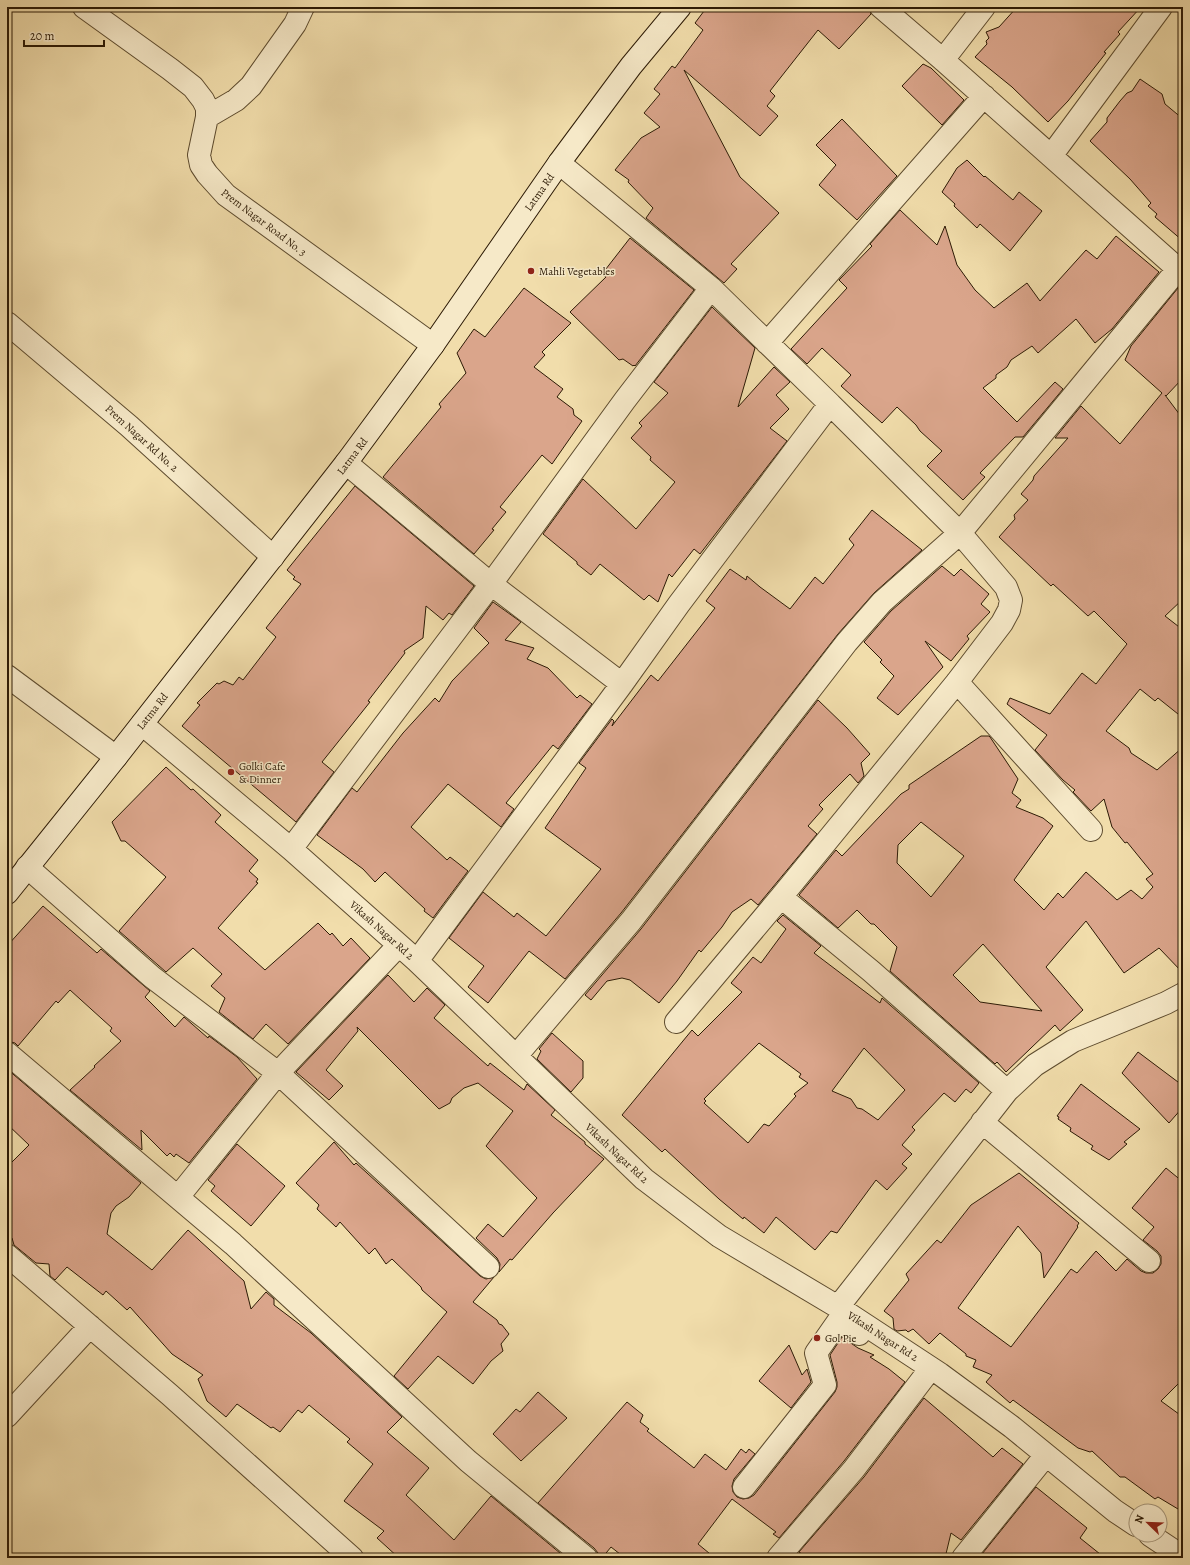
<svg xmlns="http://www.w3.org/2000/svg" width="1190" height="1565" viewBox="0 0 1190 1565" font-family="Alegreya,serif">
  <style>
    .building { fill: #daa58b; stroke: #2c1a05; fill-rule: evenodd }
    .lines { fill: none; stroke-linecap: round; stroke-linejoin: round }
    .street-casing { stroke: #5d4b2e; stroke-width: 24 }
    .secondary-casing { stroke: #2c1a05; stroke-width: 24 }
    .street { stroke: #f6e9c8; stroke-width: 22 }
    .secondary { stroke: #f6e9c8; stroke-width: 22 }
    .poi-dot { fill: #8f2418; stroke: #f6e9c8; stroke-width: 1.5 }
    .labels { text-anchor: middle; stroke-width: 3; stroke-linejoin: round; paint-order: stroke }
    .street-label { font-size: 11px; fill: #2c1a05; stroke: #f6e9c8 }
    .poi-label { font-size: 11px; fill: #2c1a05; stroke: #f6e9c8; text-anchor: start }
  </style>
  <rect width="100%" height="100%" fill="#f1ddab"/>
  <filter id="stains"><feTurbulence type="fractalNoise" baseFrequency=".005" numOctaves="4"/><feColorMatrix values="0 0 0 0 .2 0 0 0 0 .09 0 0 0 0 .02 0 0 0 .5 -.17"/></filter>
  <radialGradient id="worn" r=".72"><stop offset=".6" stop-color="#630" stop-opacity="0"/><stop offset="1" stop-color="#630" stop-opacity=".3"/></radialGradient>
  <path class="building" d="M707,7H869L871,14L839,49L818,30L770,91L775,96L767,106L778,116L760,136L684,70L740,177L779,213L731,264L737,269L724,283L646,218L653,208L628,182L629,180L615,170L641,138L660,127L644,113L660,94L654,89L672,66L675,68L703,30L695,23Z
    M1017,7H1141L1118,32L1120,34L1104,52L1106,53L1068,101L1048,122L1012,87L975,57L987,44L986,41L989,38L986,32L999,27Z
    M923,64L931,68L964,100L942,125L902,86Z
    M1140,79L1162,94L1165,104L1183,119V241L1155,217L1157,214L1148,206L1151,203L1130,179L1090,141L1107,122V118L1120,101L1127,93L1132,91Z
    M842,119L897,176L857,220L819,185L836,165L816,145Z
    M967,160L984,177L985,176L1013,200L1019,192L1042,211L1010,251L980,224L977,228L954,206L955,204L942,192L957,168Z
    M900,210L937,245L945,226L957,265L975,290L994,308L1027,283L1040,301L1086,250L1097,259L1116,236L1159,272L1112,329L1095,343L1076,319L1038,353L1032,346L1011,360L1007,367L996,375V378L983,388L1017,422L1055,382L1063,389L1023,437H1015L980,473L985,477L963,500L927,466L942,451L920,431L916,425L897,407L882,423L841,386L851,375L822,348L807,364L791,349L847,288L839,280L872,246L870,244Z
    M630,238L694,290L635,366L634,365L633,366L623,359L619,360L570,312L606,277L602,274Z
    M524,288L571,323L542,352L545,355L534,367L563,389L557,397L573,409L574,415L582,421L552,464L542,455L500,507L506,512L492,529L494,530L474,554L383,477L441,407L439,404L466,373L457,353L474,329L485,337Z
    M1178,288L1183,292V378L1166,396L1165,395L1183,419V599L1165,616L1183,630V718L1158,698L1155,701L1140,689L1106,731L1129,748L1131,753L1157,770L1183,747V973L1159,948L1124,973L1086,921L1046,967L1083,1010L1060,1031L1055,1025L1006,1072L997,1062L995,1064L890,971L897,947L874,924H871L857,910L838,928L799,895L836,850L842,856L901,794L909,789V785L981,736H989L990,737L1018,779L1012,793L1021,800L1016,807L1043,818L1053,826L1014,880L1044,910L1058,893L1063,898L1086,872L1117,900L1131,890L1142,899L1153,887L1146,879L1153,874L1127,842L1125,843L1112,827L1104,799L1091,811L1073,792L1075,790L1063,780L1035,750L1047,735L1007,704L1010,698L1050,714L1082,673L1096,684L1127,644L1094,611L1088,616L1053,584L1051,586L999,537L1015,519L1014,515L1028,500L1021,494L1033,480L1034,476L1068,438H1055L1081,406L1120,444L1162,393L1125,360L1131,346ZM921,822L964,856L931,897L897,863L898,845ZM983,944L1042,1011L980,1002L953,975Z
    M712,307L755,348L738,407L774,367L790,382L776,395L789,409L770,428L787,441L700,554L694,549L672,577L669,574L658,602L649,595L644,600L600,564L591,575L577,564V562L543,534L583,479L636,529L675,482L650,460L651,457L631,438L642,426L639,423L668,393L654,382Z
    M355,486L474,586L452,615L449,613L443,620L426,606L423,638L404,651L405,653L368,701L370,702L322,762L334,772L296,822L182,726L200,705L197,703L217,683L219,684L224,681L233,685L239,677L243,680L276,637L266,628L301,584L293,579L295,577L287,570Z
    M872,510L922,550L874,593L838,634L621,913L565,979L529,951L488,1003L468,987L484,966L449,938L483,892L514,917L517,913L546,936L601,869L545,828L586,768L579,763L612,719L614,721L612,726L651,675L658,681L715,608L706,601L730,569L746,580L747,576L760,587L790,609L815,577L823,584L854,545L849,539Z
    M942,566L954,576L961,569L989,594L981,604L990,612L967,636L969,639L951,661L925,641L943,667L898,715L877,698L894,676L880,662L882,660L864,642L891,611Z
    M493,602L521,622L505,640L534,648L527,659L548,668L577,698L580,695L592,704L558,749L553,745L506,803L514,809L501,827L448,784L411,827L447,860L450,857L468,871L433,918L424,911L425,909L385,872L375,882L363,869L317,835L352,788L357,792L403,733L435,698L439,702L452,681L489,643L474,628Z
    M818,700L847,728L870,754L861,763L864,776L858,783L850,774L819,805L823,809L808,826L817,834L758,905L751,899L732,912L722,927L701,952L699,950L677,981L659,1003L630,980L622,978L607,981L591,1000L585,995L641,929Z
    M166,767L191,790L193,789L221,815L215,822L258,860L249,871L258,879L256,882L258,883L218,928L265,970L318,923L330,935L332,933L343,946L351,938L370,958L288,1044L266,1024L253,1039L219,1012L225,998L211,986L222,974L193,948L166,972L119,931L166,877L125,841H121L112,822Z
    M43,906L97,953L101,949L150,991L145,997L175,1027L184,1017L208,1038L209,1036L237,1057L257,1079L189,1163L176,1154L174,1157L170,1153L167,1156L141,1130L142,1150L70,1090L95,1067L94,1066L121,1041L110,1031L112,1028L70,990L58,1003L56,1001L18,1046L15,1043L7,1041V946Z
    M783,915L821,946L814,953L880,1003L882,998L979,1083L971,1093L966,1089L955,1102L944,1093L912,1127L915,1130L902,1145L912,1154L902,1164L907,1168L887,1190L876,1180L837,1233L831,1231L815,1250L776,1217L764,1233L744,1217L743,1219L719,1199L665,1149L662,1152L622,1115L692,1030L698,1036L742,992L731,983L753,957L761,963L786,929L777,921ZM759,1043L801,1074L799,1077L808,1083L794,1094L796,1096L769,1126L764,1124L748,1143L704,1103L706,1101L704,1099ZM864,1048L905,1090L878,1120L862,1109L857,1108L851,1099L832,1091Z
    M388,975L414,1002L427,988L445,1005L434,1018L488,1066L490,1063L524,1090L527,1084L555,1110L551,1115L585,1142V1144L604,1159L553,1213L512,1260L510,1259L499,1272L500,1264L497,1258L476,1238L488,1224L503,1237L537,1198L486,1146L513,1111L478,1083L464,1088L452,1098L450,1103L439,1109L357,1027L358,1031L326,1070L343,1086L329,1100L296,1072Z
    M552,1033L583,1061V1078L571,1092L537,1059L541,1051L539,1049Z
    M1138,1052L1182,1085L1183,1107L1169,1123L1122,1073Z
    M7,1069L141,1183L129,1197L116,1206L111,1213L107,1234L152,1270L188,1230L244,1281L251,1309L266,1292L274,1299V1305L311,1333L402,1417L387,1432L429,1468L406,1495L454,1540L491,1496L566,1558H399L377,1538L384,1531L344,1501L373,1464L347,1442L350,1439L309,1405L302,1413L298,1410L280,1432L273,1427L271,1428L237,1404L226,1417L207,1401L198,1379L203,1375L172,1354L130,1307L127,1310L106,1291L103,1295L67,1267L55,1280L50,1276L49,1264L36,1263L14,1245L12,1238L7,1234V1167L29,1145L7,1124Z
    M1081,1084L1140,1129L1124,1142L1127,1144L1109,1160L1091,1149L1093,1146L1070,1131L1071,1128L1058,1119L1059,1117L1057,1116Z
    M334,1142L354,1165L356,1163L480,1276L486,1279L494,1277L473,1302L497,1320L499,1324L502,1325L509,1334L501,1344L503,1351L491,1361L473,1384L438,1356L408,1389L394,1376L447,1312L422,1290L421,1287L392,1259L386,1264L375,1248L369,1254L340,1222L336,1227L317,1209L319,1205L296,1183Z
    M237,1144L285,1186L251,1226L211,1191L215,1186L208,1180Z
    M1166,1168L1183,1182V1379L1161,1401L1183,1417V1512L1158,1497L1155,1499L1125,1477H1120L1092,1451L1090,1452L1078,1448L1013,1400L1010,1403L986,1382L992,1375L973,1367L976,1360L966,1356V1354L940,1333L929,1344L913,1329L908,1332L906,1330L897,1331L894,1329L893,1318L884,1311L909,1280L906,1274L937,1240L941,1243L971,1205L1019,1173L1079,1223L1077,1226L1078,1227L1044,1278L1041,1253L1018,1226L958,1308L1011,1347L1071,1269L1077,1273L1096,1251L1116,1271L1127,1259L1141,1271L1146,1273H1153L1158,1269L1161,1264V1256L1157,1251L1143,1240L1154,1227L1132,1208Z
    M842,1337L858,1348L874,1355L870,1357L889,1369L905,1382L844,1461L779,1538L773,1534L776,1532L732,1499L698,1544L715,1558H625L611,1547L602,1558H598V1553L594,1548L538,1503L627,1402L643,1415L640,1422L649,1429L647,1431L694,1468L705,1454L726,1470L741,1449L746,1453L749,1449L755,1454L734,1479L732,1486L733,1492L737,1497L743,1499L749,1498L754,1495L835,1392L837,1387V1382L830,1355Z
    M789,1345L802,1375L807,1369L811,1382L791,1408L759,1381Z
    M538,1392L567,1418L521,1461L493,1434L516,1409L520,1412Z
    M924,1398L993,1457L1002,1448L1023,1464L961,1540L951,1533L945,1558H808L799,1552L864,1477Z
    M1036,1487L1087,1528L1080,1538L1105,1558H987L982,1554Z"/>
  <g class="lines">
    <g class="street-casing">
      <path id="street" d="M84,7L170,69L193,87L203,100L207,108V117L199,155L201,165L207,174L226,195L433,345
        M881,7L943,60L1178,269L1183,264
        M943,60L984,7
        M207,117L236,100L251,86L295,24L303,7
        M1051,156L1161,7
        M559,163L711,288L830,404
        M7,323L129,426L273,557
        M767,343L984,96
        M346,463L491,584L622,684
        M7,676L116,757
        M957,682L1091,830
        M142,724L291,849L417,961L644,1179L719,1236L838,1307L940,1374L1012,1427L1115,1511L1136,1525
        M291,849L491,584L625,400L711,288
        M27,867L152,977L278,1073L178,1197
        M781,897L871,971L1007,1091L838,1307
        M399,945L278,1073L488,1267
        M417,961L622,684L679,604L830,404L960,533L1178,269L1183,273
        M7,1053L233,1244L468,1461L586,1558
        M516,1056L631,921L847,642L882,602L960,533L1006,587L1011,600L1009,610L1002,623L957,682L781,897L676,1022
        M1007,1091L1035,1065L1073,1041L1166,1003L1183,994
        M982,1122L1149,1261
        M7,1255L170,1395L352,1558
        M7,1416L90,1326
        M744,1487L825,1385L816,1353L839,1320L859,1334
        M1150,1535L1183,1557
        M778,1558L854,1469L931,1368
        M963,1558L1046,1455"/>
    </g>
    <g class="secondary-casing">
      <path id="secondary" d="M7,893L116,757L346,463L433,345L559,163L631,66L680,7"/>
    </g>
    <use href="#street" class="street"/>
    <use href="#secondary" class="secondary"/>
  </g>
  <g class="poi-dot">
    <circle cx="531" cy="271" r="4"/>
    <circle cx="231" cy="772" r="4"/>
    <circle cx="817" cy="1338" r="4"/>
  </g>
  <g class="labels">
    <g class="street-label">
      <text transform="translate(539 192) rotate(-55)" y="4">Latma Rd</text>
      <text transform="translate(264 222) rotate(37)" y="4">Prem Nagar Road No. 3</text>
      <text transform="translate(142 438) rotate(42)" y="4">Prem Nagar Rd No. 2</text>
      <text transform="translate(352 456) rotate(-53)" y="4">Latma Rd</text>
      <text transform="translate(152 711) rotate(-52)" y="4">Latma Rd</text>
      <text transform="translate(382 930) rotate(42)" y="4">Vikash Nagar Rd 2</text>
      <text transform="translate(617 1153) rotate(43)" y="4">Vikash Nagar Rd 2</text>
      <text transform="translate(883 1336) rotate(33)" y="4">Vikash Nagar Rd 2</text>
    </g>
    <g class="poi-label">
      <text x="539" y="275">Mahli Vegetables</text>
      <text x="239" y="770">Golki Cafe<tspan x="239" dy="13">&amp; Dinner</tspan></text>
      <text x="825" y="1342">Gol Pie</text>
    </g>
  </g>
  <rect width="1190" height="1565" fill="none" stroke="#f1ddab" stroke-width="24"/>
  <rect x="8" y="8" width="1174" height="1549" fill="none" stroke="#2c1a05" stroke-width="2"/>
  <rect x="12" y="12" width="1166" height="1541" fill="none" stroke="#2c1a05"/>
  <g transform="translate(1148 1523) rotate(293)"><circle r="19" fill="#f6e9c8" stroke="#a5967a"/>
  <path d="M0-3L7 15L0 10L-7 15Z" fill="#8f2418"/>
  <text y="-6" font-size="11" font-weight="bold" text-anchor="middle" fill="#2c1a05">N</text>
  </g>
  <path d="M24 40v6h80v-6" fill="none" stroke="#2c1a05" stroke-width="2"/>
  <text x="30" y="40" font-size="12" fill="#2c1a05" stroke="#f6e9c8" stroke-width="3" paint-order="stroke">20 m</text>
  <rect width="100%" height="100%" filter="url(#stains)"/>
  <rect width="100%" height="100%" fill="url(#worn)"/>
</svg>
